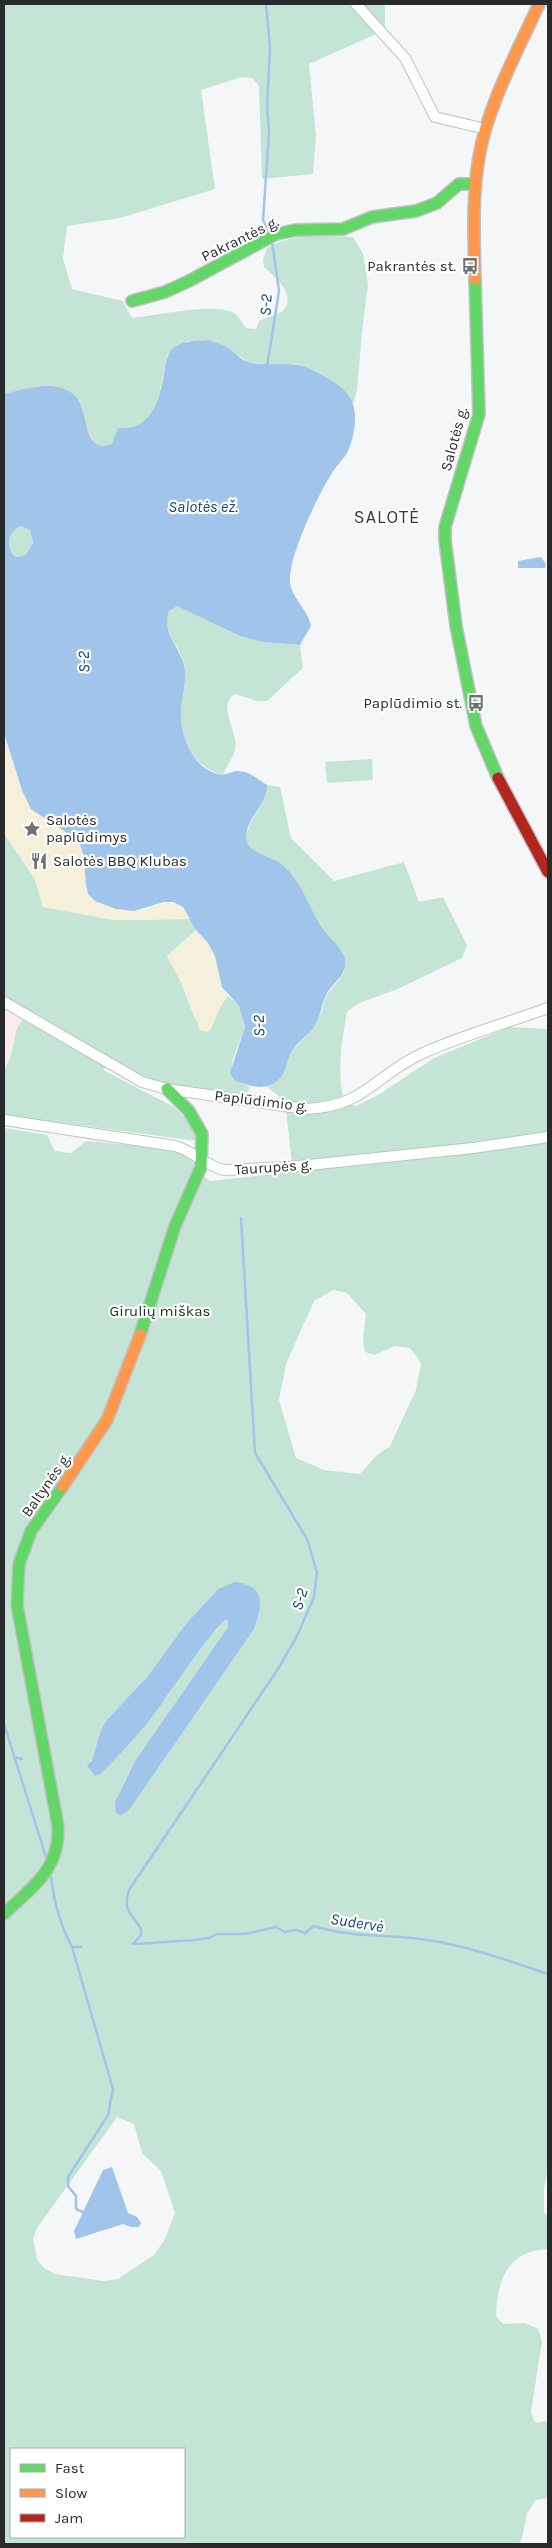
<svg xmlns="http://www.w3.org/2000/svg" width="552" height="2548" viewBox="0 0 552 2548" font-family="Karla,sans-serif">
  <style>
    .commercial { fill: #faecec }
    .green { fill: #c4e4d6; fill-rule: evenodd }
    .sand { fill: #f5f0dc }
    .water { fill: #a1c4eb; fill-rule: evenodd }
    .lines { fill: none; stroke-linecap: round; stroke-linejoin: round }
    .stream { stroke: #a1c4eb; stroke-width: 2.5 }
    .street-casing { stroke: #c0c2c3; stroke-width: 12 }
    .fast-casing { stroke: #c0c2c3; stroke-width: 14 }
    .slow-casing { stroke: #c0c2c3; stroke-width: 14 }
    .jam-casing { stroke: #c0c2c3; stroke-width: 14 }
    .street { stroke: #fdfefe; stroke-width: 10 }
    .fast { stroke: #63d668; stroke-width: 11 }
    .slow { stroke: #ff974d; stroke-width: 11 }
    .jam { stroke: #b3261e; stroke-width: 11 }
    .labels { text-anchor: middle; stroke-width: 4.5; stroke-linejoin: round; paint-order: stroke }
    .street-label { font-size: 15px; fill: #292a2c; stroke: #fff }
    .poi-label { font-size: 15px; fill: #292a2c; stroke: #fff; text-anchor: end }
    .park-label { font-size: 15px; fill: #0c3223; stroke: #fff }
    .water-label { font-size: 16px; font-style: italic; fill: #124578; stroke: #fff }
    .quarter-label { font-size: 18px; letter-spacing: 1px; fill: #34373b; stroke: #fff }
  </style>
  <rect width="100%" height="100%" fill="#f4f6f8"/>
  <path class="commercial" d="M4,1006L24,1018L17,1028L10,1059L4,1070Z"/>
  <path class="green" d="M4,4H385V30L309,64L316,136L313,174L262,179L259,86L252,78L242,77L201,90L215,189L120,218L67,226L63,259L72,289L123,301L132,318C155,316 212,303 232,312C239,315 241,323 247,328L256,329L259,321C265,317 275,316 281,312C300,297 274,276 264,267L263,260L267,248C296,232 321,236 353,237L363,254L368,285L362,331L357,390L353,405L349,396L335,383L295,364L283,366L247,362L232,350L209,340L187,341L167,356C162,377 160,405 145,422C140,428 129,429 122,435C117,440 109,450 100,447C91,444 91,432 85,425C72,411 53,399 38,386L4,394Z
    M21,526L30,530L33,543L26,555L16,557L12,555C6,543 9,531 21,526Z
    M177,605L240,636L262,642L300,645L303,668L267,701H257L235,694C216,706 239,731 235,750C233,758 226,767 223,775C197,769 182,744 180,718C179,699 188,679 183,660C177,640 162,636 169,611Z
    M372,759L373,780L327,783L325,762Z
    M267,785L280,787L291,838L334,881L404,862L419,902L443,897L467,945L462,958L400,988L357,1004L347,1012C341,1044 337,1071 344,1103L356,1106L380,1094L434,1058L509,1027L548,1029V2168L544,2188V2213L548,2215V2249C508,2251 497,2279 496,2316L503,2324L525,2323L538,2329L542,2341L531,2412L534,2421L538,2423L548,2420V2498L536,2500L527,2513L522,2539L518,2544H4V1128L47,1135L55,1151L71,1153L86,1141C106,1143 172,1147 186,1155C196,1162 199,1175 210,1181L293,1172L285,1101L267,1087C284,1081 283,1065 292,1052C295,1047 300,1042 304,1038C311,1030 317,1022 321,1013C324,1007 323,1000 327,995C333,985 344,978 345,967C347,951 332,944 324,933C308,911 303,883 283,865C273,856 254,854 248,844C239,829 268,804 267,785ZM333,1290L347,1293L366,1314L363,1339L365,1352L374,1355L395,1346L410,1348L421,1363L416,1390L390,1446L376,1456L360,1474L324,1470L296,1458L279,1400L286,1364L314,1301ZM218,1589L254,1629L234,1656L118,1795L135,1761L228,1627V1621L225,1620L199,1649L167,1697L92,1774L91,1769L101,1730L147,1677L185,1625ZM117,2117L134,2124L142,2153L161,2171L175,2213L165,2239L154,2255L118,2279L103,2281L55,2274L44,2268L37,2259L33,2239L37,2228ZM11,2449H184V2537H11Z
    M4,833L35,879L43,907L114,920L191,919L196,930L167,956L181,982L195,1019L220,1007L228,996L239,1006L245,1027L232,1062L235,1081L249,1086L248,1096C201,1089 151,1088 113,1058L103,1070L174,1107L193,1125L197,1141L4,1115V1070L10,1059L17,1028L24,1018L4,1006Z"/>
  <path class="sand" d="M4,733L22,790L79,841L84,857L88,894C103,899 118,907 133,910C158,915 168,885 191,919L114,920L43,907L35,879L4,833Z
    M196,930C203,938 210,945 215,955C220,969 219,983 228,996L223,1001L211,1029L207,1032L200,1030L181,982L167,956Z"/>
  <path class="water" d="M209,340C216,343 224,345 230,349C237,353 240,360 248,362C266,367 294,361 308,368C321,375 340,383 349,396C359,410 355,436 348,451C344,459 337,465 332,473C318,495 288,557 290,582C292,599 308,609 311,626L300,645L262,642L240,636L177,606L169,611C161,638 183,647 185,671C186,686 180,702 181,717C181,739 195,769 218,774C225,776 229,772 236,771C248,770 258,779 267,785C268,805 242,821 247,841C249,853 273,856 283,865C300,880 308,904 319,923C325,935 339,944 344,956C350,974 333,982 326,995C321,1005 321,1017 314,1027C307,1036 296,1043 291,1053C287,1059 287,1068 283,1074C271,1093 253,1087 235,1081L230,1073L245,1027L239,1006L222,987L215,956L208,943L196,930L183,907L173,902H164L134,911L116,909L95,901L88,894L86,885L84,857L79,841L31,809L22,790L4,733V394C25,389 53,379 73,394C90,406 81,457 112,444L118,428C149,431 157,406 163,380C165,369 165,354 175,347C186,340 196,341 209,340ZM21,526L30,530L33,543L26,555L16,557L12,554C6,543 9,531 21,526Z
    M541,557L546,564L545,568H518V561Z
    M235,1582C267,1586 262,1605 254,1629L129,1810L121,1815L116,1813L115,1802L135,1761L228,1627V1621L225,1620C202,1643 186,1670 167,1696C148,1724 125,1750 100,1774L95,1776L87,1766L92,1761L101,1730L108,1719L147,1677L185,1625L218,1589Z
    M112,2167L128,2213L137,2217L141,2223L139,2227H131L123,2224L76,2239L74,2231L103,2170Z"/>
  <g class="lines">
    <path class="stream" d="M266,4L270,48L267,105L269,132L263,220L269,232
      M267,367L279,291L272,242
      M4,1724L46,1857
      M14,1757L22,1759
      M51,1877C54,1901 60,1925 72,1947H81
      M133,1944L141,1935V1929C132,1914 122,1910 129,1890L278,1669L296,1638L314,1597L317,1572L307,1539L255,1453L241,1218
      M135,1944L195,1940L209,1938L217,1934H245L276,1927L285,1932L296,1930L305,1933L314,1926C350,1938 390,1934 427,1940C469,1946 509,1961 548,1974
      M72,1947L113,2089L108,2115L68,2177V2186L76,2196V2209L83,2212"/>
    <g class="street-casing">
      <path id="street" d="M356,4L405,58L435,117L486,129
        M4,1002L142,1082L167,1089L305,1109C366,1107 374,1075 423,1053C463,1035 507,1023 548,1008
        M4,1120L175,1146C194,1151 206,1166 224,1170L289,1167L473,1148L548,1137"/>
    </g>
    <g class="fast-casing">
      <path id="fast" d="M475,279L479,414L445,527V540L456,626L476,726L498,778
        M132,301L165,292L189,281L276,234L296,230L343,229L372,217L416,211L437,203L459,184H475
        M140,1335L175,1226L201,1167L202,1134L189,1111L167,1089
        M4,1914C33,1886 60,1870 58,1826L17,1605L19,1564L31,1531L63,1486"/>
    </g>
    <g class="slow-casing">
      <path id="slow" d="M475,279C474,238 472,197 479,157C487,107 518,50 539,4
        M63,1486L107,1420L140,1335"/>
    </g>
    <g class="jam-casing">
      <path id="jam" d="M498,778L548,872"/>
    </g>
    <use href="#street" class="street"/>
    <use href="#fast" class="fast"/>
    <use href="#slow" class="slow"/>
    <use href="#jam" class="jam"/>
  </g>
  <defs>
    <g id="bus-bare" transform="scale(1.35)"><path d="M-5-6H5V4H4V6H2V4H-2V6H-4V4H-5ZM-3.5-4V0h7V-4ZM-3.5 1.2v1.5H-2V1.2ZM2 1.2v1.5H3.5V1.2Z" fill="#707173" stroke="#fff" stroke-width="2.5" paint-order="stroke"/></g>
    <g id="sight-bare" transform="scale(1.35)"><path d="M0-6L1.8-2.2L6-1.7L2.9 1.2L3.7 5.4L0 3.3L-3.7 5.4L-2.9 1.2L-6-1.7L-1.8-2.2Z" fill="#707173" stroke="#fff" stroke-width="2.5" paint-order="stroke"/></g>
    <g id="restaurant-bare" transform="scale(1.35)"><path d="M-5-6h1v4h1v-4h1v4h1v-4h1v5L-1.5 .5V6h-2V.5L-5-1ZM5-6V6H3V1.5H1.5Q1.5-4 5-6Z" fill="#707173" stroke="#fff" stroke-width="2.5" paint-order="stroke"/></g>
  </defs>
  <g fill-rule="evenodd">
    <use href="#bus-bare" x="470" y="266"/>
    <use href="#bus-bare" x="476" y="703"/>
    <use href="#sight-bare" x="32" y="829"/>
    <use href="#restaurant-bare" x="39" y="861"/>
  </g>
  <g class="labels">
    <g class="street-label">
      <text transform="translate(240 239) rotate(-26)" y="5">Pakrantės g.</text>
      <text transform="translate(454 439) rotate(-75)" y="5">Salotės g.</text>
      <text transform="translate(261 1101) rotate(7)" y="5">Paplūdimio g.</text>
      <text transform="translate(273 1167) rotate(-4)" y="5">Taurupės g.</text>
      <text transform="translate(46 1485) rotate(-55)" y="5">Baltynės g.</text>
    </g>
    <g class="poi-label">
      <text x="456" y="271">Pakrantės st.</text>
      <text x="462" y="708">Paplūdimio st.</text>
      <text x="46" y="825" text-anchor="start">Salotės<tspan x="46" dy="17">paplūdimys</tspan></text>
      <text x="53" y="866" text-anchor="start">Salotės BBQ Klubas</text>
    </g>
    <g class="park-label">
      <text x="160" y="1316">Girulių miškas</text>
    </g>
    <g class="water-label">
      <text transform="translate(265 305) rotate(-87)" y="6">S-2</text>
      <text x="203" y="512">Salotės ež.</text>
      <text transform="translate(83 662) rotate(-92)" y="6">S-2</text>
      <text transform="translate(258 1026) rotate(-92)" y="6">S-2</text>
      <text transform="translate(299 1599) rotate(-73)" y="6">S-2</text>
      <text transform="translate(357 1922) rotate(9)" y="6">Sudervė</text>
    </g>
    <g class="quarter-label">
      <text x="387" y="523">SALOTĖ</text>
    </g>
  </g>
  <rect width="552" height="2548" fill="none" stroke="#292a2c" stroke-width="10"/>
  <rect x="10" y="2448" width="175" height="90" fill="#ffffff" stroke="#a9aaab"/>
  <rect x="20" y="2464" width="25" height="8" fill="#63d668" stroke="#a9aaab"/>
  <text x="55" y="2473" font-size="15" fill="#292a2c">Fast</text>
  <rect x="20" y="2489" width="25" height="8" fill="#ff974d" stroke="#a9aaab"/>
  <text x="55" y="2498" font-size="15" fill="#292a2c">Slow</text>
  <rect x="20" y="2514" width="25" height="8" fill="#b3261e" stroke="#a9aaab"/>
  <text x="55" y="2523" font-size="15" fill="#292a2c">Jam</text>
</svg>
